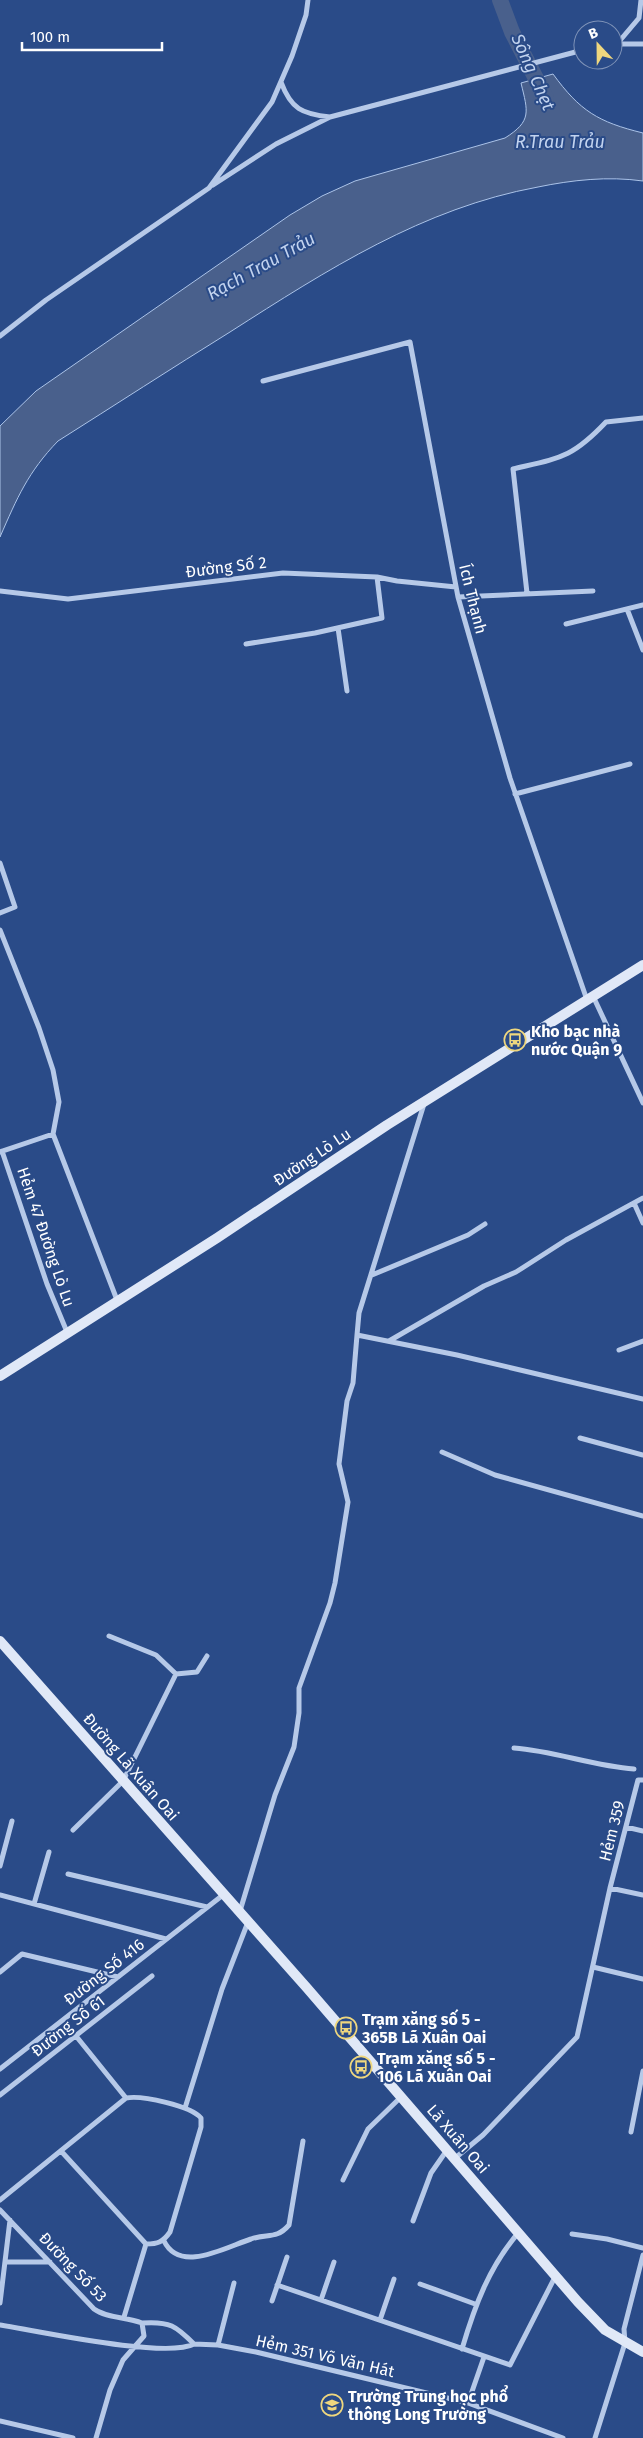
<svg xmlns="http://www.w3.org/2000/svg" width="643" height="2438" viewBox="0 0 643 2438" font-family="'Fira Sans',sans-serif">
<rect width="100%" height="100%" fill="#2a4b88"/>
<path fill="#49608c" stroke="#abc3e8" d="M 553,74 C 580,111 598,122 643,133 L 643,181 C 608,176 572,180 538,187 C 423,208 327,270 230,332 C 172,368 115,405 58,441 C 28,472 17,498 0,537 L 0,426 L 36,391 L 290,215 L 322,196 L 355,181 L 505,138 C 532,121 528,112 521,83 Z"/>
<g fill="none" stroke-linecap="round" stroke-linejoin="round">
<path stroke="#49608c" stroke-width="16" d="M 500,0 L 512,32 L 546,98"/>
<path stroke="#b6c9e8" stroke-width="5" d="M 613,44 L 643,44
M 617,44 L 639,18 L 641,0
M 281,82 C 291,109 302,114 330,117
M 213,185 L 276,144 L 330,117 L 583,50
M 0,336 L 46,300 L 209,188 L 272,102 L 292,56 L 306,15 L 308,0
M 263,381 L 410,342 L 458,597 L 510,778 L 587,1000
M 0,591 L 68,599 L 283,573 L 377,577 L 397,581 L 456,587
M 527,593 L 513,469 C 560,458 572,458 606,422 L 643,418
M 458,597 L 593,591
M 627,609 L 643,650
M 566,624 L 643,605
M 338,628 L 347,691
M 246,644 L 315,633 L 382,618 L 377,577
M 515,794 L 630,764
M 0,863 L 15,907 L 0,913
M 0,930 L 39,1028 L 53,1070 L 59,1102 L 53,1134 L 117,1300
M 593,996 L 643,1103
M 424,1104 L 359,1313 L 357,1335 L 457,1355 L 643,1399
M 2,1151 L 47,1284 L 67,1332
M 0,1152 L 53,1134
M 634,1203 L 643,1223
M 372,1275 L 468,1235 L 485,1224
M 389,1341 L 484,1286 L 516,1272 L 566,1240 L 643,1198
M 619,1350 L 643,1341
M 580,1438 L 643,1455
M 442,1452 L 495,1475 L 643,1516
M 176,1674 L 197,1672 L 207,1656
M 514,1748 C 555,1751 593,1766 634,1769
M 626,1827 L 643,1831
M 73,1830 L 123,1781 L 176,1674 L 156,1655 L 109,1636
M 0,1866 L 12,1821
M 68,1874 L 207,1907
M 610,1888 L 643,1895
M 0,1895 L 166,1939
M 34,1904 L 49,1852
M 240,1911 L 275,1795 L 294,1747 L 299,1713 L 299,1688 L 330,1603 L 335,1583 L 348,1502 L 339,1464 L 347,1401 L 353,1383 L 357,1335
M 593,1967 L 643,1979
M 0,1972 L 22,1954 L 118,1977
M 76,2036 L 126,2098
M 0,2069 L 223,1895
M 0,2095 L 152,1976
M 185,2108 L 222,1989 L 248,1922
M 631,2132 L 643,2071
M 454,2159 L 483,2135 L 577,2037 L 610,1888 L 638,1780 L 643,1780
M 343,2180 L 368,2129 L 401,2097
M 0,2200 L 126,2098 C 142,2095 191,2106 201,2118 L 201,2127 L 170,2232 C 163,2242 158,2244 146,2244 L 61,2151
M 0,2210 L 94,2309 C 106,2318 126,2317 142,2323 L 144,2336 L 123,2360 L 110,2390 L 96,2438
M 413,2221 L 431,2173 L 447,2150
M 572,2234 L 607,2239 L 643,2248
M 164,2241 C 180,2274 226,2247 251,2239 C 267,2233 276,2240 289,2225 L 303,2141
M 6,2262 L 50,2262
M 420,2284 L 475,2304
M 277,2285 L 510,2365 L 555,2277
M 321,2300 L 334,2262
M 272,2301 L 287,2257
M 0,2303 L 10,2220
M 124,2317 L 146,2244
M 380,2320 L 394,2279
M 142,2323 C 170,2321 176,2326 194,2344 L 218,2345 L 256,2352 L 468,2403 L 563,2438
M 0,2325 C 38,2331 166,2359 194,2344
M 218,2345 L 234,2283
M 462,2349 C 475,2305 489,2267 519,2232
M 468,2403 L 484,2357
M 0,2421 L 73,2438
M 595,2438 L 625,2343 L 624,2329 L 643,2255"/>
<path stroke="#e0e8f7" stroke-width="10" d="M 0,1376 L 217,1238 L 387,1125 L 643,965
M 0,1641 L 307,1988 L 578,2302 L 605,2330 L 643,2352"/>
</g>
<defs>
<g id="bus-ring" transform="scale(1.125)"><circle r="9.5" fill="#2a4b88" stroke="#efd77e" stroke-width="1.5"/><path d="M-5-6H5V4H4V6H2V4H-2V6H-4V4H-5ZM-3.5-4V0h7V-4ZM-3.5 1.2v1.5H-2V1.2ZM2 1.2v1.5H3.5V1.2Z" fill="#efd77e"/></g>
<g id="school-ring" transform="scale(1.125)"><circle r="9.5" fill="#2a4b88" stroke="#efd77e" stroke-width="1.5"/><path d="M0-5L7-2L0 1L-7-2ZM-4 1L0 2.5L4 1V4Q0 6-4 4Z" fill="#efd77e"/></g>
</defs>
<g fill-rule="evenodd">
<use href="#bus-ring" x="515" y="1040"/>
<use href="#bus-ring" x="346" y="2028"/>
<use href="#bus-ring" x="361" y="2067"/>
<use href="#school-ring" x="332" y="2405"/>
</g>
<g text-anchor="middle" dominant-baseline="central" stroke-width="4" stroke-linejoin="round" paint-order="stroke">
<g font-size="16" fill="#fff" stroke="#2a4b88">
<text transform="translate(226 567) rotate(-7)">Đường Số 2</text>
<text transform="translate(473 599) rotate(76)">Ích Thạnh</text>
<text transform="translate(312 1157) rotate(-34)">Đường Lò Lu</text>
<text transform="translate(46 1237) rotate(71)">Hẻm 47 Đường Lò Lu</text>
<text transform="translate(131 1767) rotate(49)">Đường Lã Xuân Oai</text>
<text transform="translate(612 1831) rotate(-76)">Hẻm 359</text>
<text transform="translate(104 1972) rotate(-38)">Đường Số 416</text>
<text transform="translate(68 2026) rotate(-38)">Đường Số 61</text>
<text transform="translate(458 2139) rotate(49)">Lã Xuân Oai</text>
<text transform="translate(73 2267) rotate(46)">Đường Số 53</text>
<text transform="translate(325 2356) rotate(13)">Hẻm 351 Võ Văn Hát</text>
</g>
<g font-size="16" font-weight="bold" fill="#fff" stroke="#2a4b88" text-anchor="start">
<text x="531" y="1031">Kho bạc nhà<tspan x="531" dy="18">nước Quận 9</tspan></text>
<text x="362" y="2019">Trạm xăng số 5 -<tspan x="362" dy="18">365B Lã Xuân Oai</tspan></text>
<text x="377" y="2058">Trạm xăng số 5 -<tspan x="377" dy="18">106 Lã Xuân Oai</tspan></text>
<text x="348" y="2396">Trường Trung học phổ<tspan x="348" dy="18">thông Long Trường</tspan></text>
</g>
<g font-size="18" font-style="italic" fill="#c2d3ef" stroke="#2a4b88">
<text transform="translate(533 72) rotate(66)">Sông Chẹt</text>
<text x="560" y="142">R.Trau Trảu</text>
<text transform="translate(261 266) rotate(-29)">Rạch Trau Trảu</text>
</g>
</g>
<g transform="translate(598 45) rotate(338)"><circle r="24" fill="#2a4b88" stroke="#7f93b8"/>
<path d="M0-4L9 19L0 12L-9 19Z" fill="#efd77e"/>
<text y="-8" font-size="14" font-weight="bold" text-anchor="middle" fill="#ffffff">B</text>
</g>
<path d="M22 42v8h140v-8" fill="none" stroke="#ffffff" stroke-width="2.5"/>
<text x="30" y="42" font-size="15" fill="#ffffff" stroke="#2a4b88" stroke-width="4" paint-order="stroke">100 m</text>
</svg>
